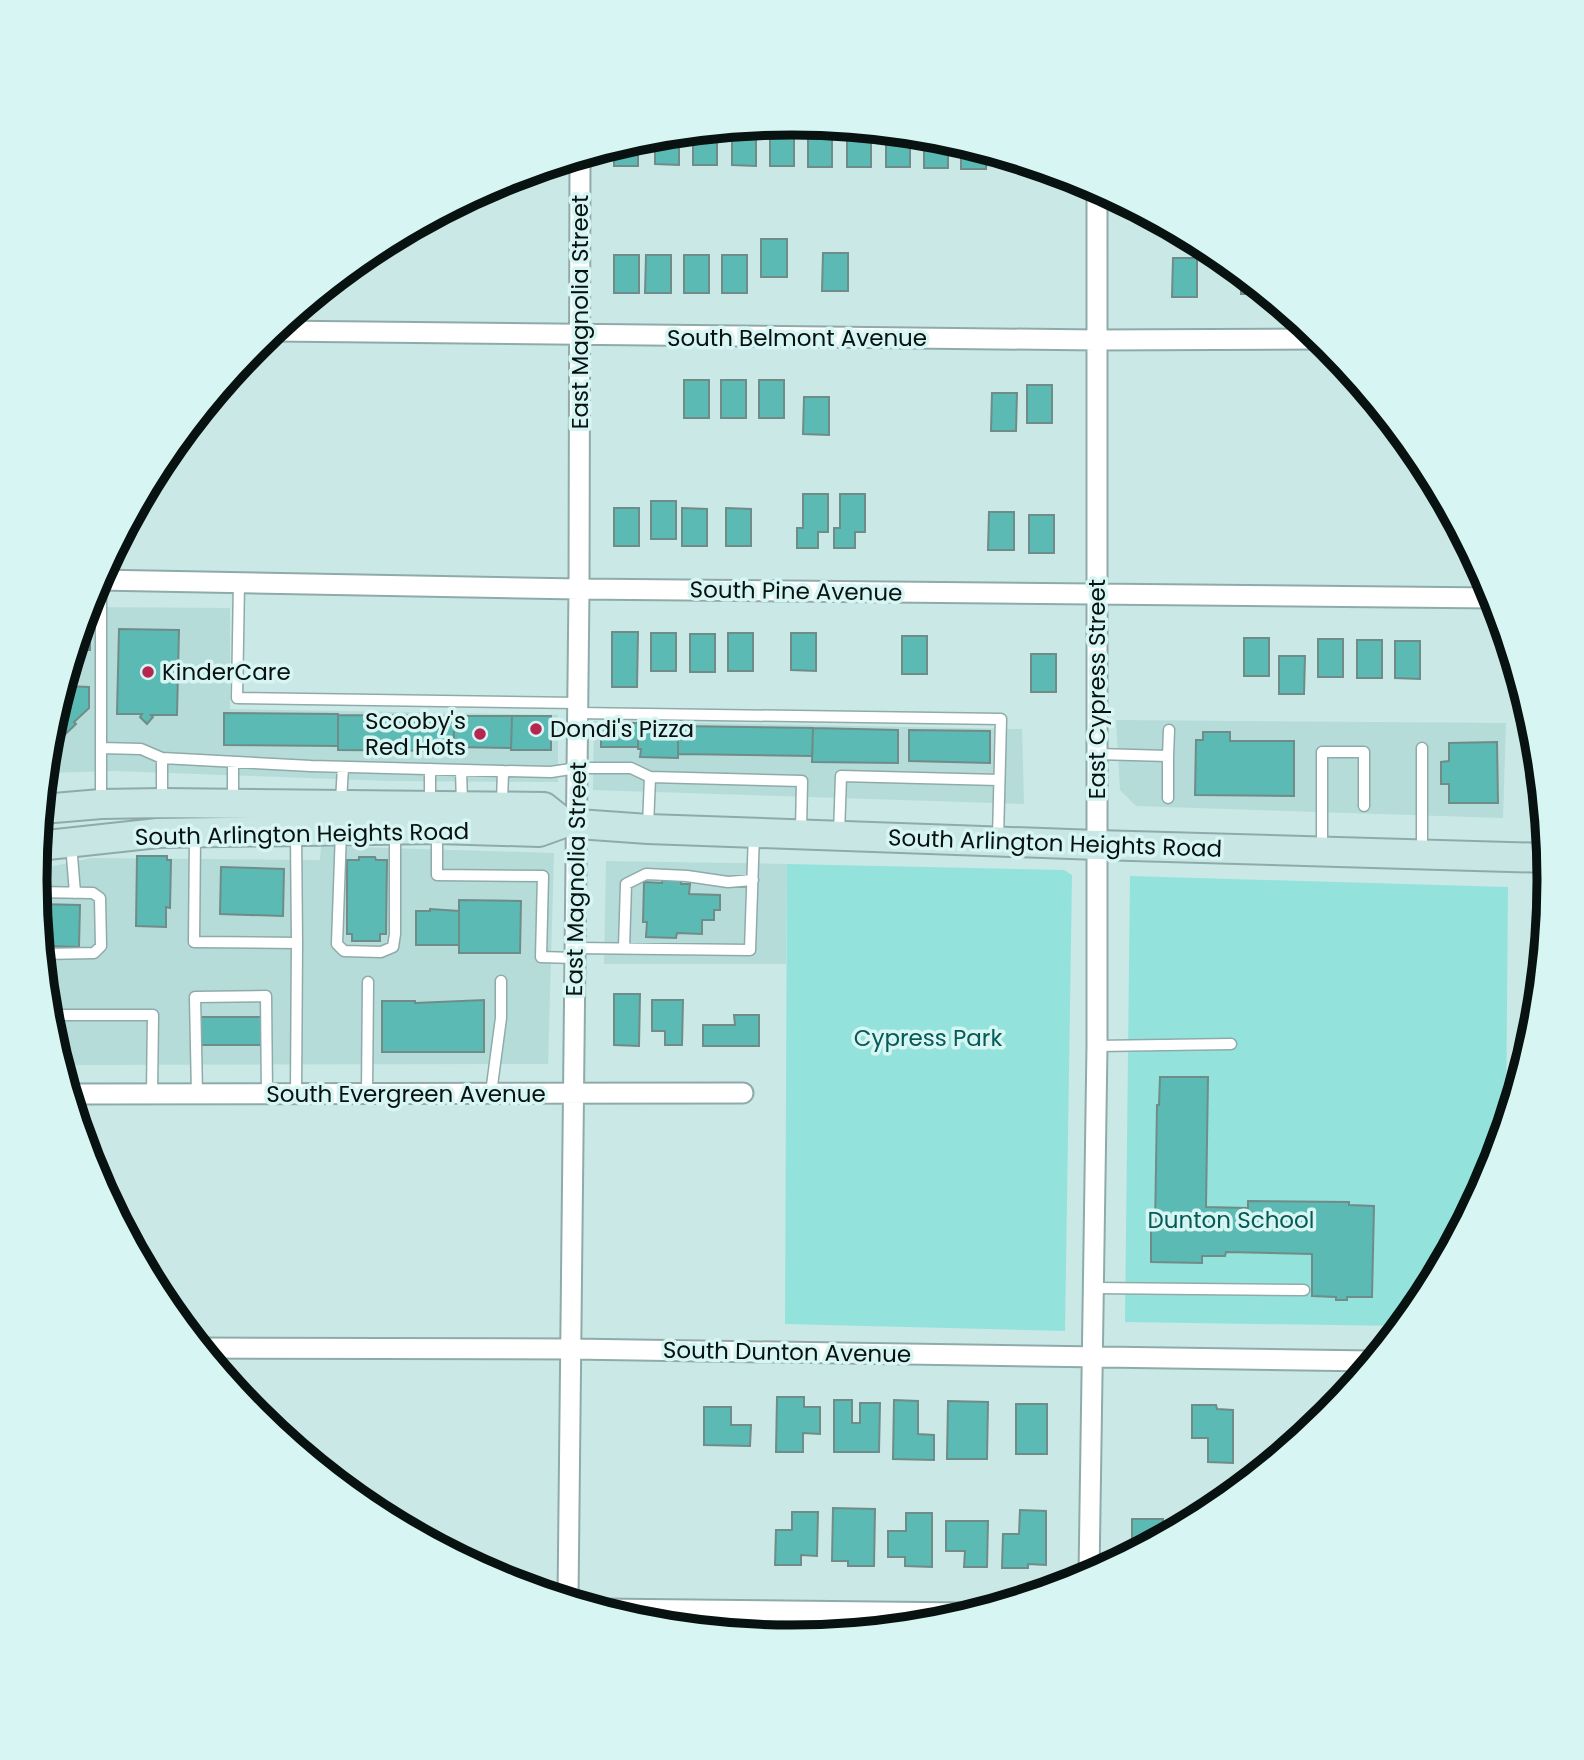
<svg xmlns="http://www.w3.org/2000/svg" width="1584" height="1760" viewBox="0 0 1584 1760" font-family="Poppins,sans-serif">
<rect width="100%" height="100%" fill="#cae8e5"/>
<path fill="#b5dcd9" d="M 88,607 L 230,608 L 230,709 L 558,715 L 558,782 L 388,781 L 116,771 L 46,773 L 50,732 Z
M 1116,720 L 1506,723 L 1503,818 L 1136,806 L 1120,790 Z
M 594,721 L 1022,729 L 1024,804 L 593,790 Z
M 321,846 L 554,853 L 548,1064 L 61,1065 L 49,1027 L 35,880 L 36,870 L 91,858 L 320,860 Z
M 606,861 L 787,864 L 786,964 L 604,964 Z"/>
<path fill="#93e3dc" d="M 787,864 L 1064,870 L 1072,875 L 1065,1331 L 785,1324 Z
M 1130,876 L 1508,887 L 1506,1123 L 1491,1170 L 1421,1301 L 1401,1326 L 1125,1322 Z"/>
<path fill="#5bbab3" stroke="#708c89" stroke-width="2" d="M 717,130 L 717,165 L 693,165 L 693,133 Z
M 732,130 L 756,130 L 756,166 L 732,165 Z
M 770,131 L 794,131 L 794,166 L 770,166 Z
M 808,131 L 832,131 L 832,167 L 808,167 Z
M 847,131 L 871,131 L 871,167 L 847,167 Z
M 886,132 L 910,135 L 910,167 L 886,167 Z
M 679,134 L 679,165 L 655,164 L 655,136 Z
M 924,136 L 948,140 L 948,168 L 924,168 Z
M 638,139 L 638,166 L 614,166 L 614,147 Z
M 961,144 L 987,152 L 986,169 L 961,169 Z
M 999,156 L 1024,163 L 1024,168 L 999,168 Z
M 761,239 L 787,239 L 787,277 L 761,277 Z
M 823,253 L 848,253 L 848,291 L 822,291 Z
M 614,255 L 639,255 L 639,293 L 614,293 Z
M 646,255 L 671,255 L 671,293 L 645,293 Z
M 684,255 L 709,255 L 709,293 L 684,293 Z
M 722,255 L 747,255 L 747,293 L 722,293 Z
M 1173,258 L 1197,258 L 1197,297 L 1172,297 Z
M 1241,274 L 1265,294 L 1241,294 Z
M 684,380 L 709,380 L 709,418 L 684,418 Z
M 721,380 L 746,380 L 746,418 L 721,418 Z
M 759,380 L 784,380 L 784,418 L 759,418 Z
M 1027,385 L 1052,385 L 1052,423 L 1027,423 Z
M 992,393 L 1017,393 L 1016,431 L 991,431 Z
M 804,397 L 829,397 L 829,435 L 803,434 Z
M 803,494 L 828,494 L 828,532 L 818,532 L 818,548 L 797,548 L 797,528 L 803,528 Z
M 840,494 L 865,494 L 865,532 L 855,532 L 855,548 L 834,548 L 834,528 L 840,528 Z
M 651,501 L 676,501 L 676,539 L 651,539 Z
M 614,508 L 639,508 L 639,546 L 614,546 Z
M 682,508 L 707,509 L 707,546 L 682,546 Z
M 726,508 L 751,509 L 751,546 L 726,546 Z
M 989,512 L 1014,512 L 1014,550 L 988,550 Z
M 1029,515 L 1054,515 L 1054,553 L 1029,553 Z
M 84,620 L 90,620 L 90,650 L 75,650 Z
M 119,629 L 179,630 L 177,715 L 151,715 L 153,717 L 147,724 L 140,717 L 142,714 L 117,714 Z
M 612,632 L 638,632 L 637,687 L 612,687 Z
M 651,633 L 676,633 L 676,671 L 651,671 Z
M 728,633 L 753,633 L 753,671 L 728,671 Z
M 791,633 L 816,633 L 816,671 L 791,670 Z
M 690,634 L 715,634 L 715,672 L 690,672 Z
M 902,636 L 927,636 L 927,674 L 902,674 Z
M 1244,638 L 1269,638 L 1269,676 L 1244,676 Z
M 1318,639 L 1343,639 L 1343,677 L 1318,677 Z
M 1357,640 L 1382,640 L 1382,678 L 1357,678 Z
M 1395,641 L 1420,641 L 1420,679 L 1395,678 Z
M 1031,654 L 1056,654 L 1056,692 L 1031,692 Z
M 1279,656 L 1305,656 L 1304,694 L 1279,694 Z
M 64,686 L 89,687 L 89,708 L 74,722 L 76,724 L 50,749 L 50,732 Z
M 224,713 L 338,714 L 338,746 L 224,745 Z
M 338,715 L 454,716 L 454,751 L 338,750 Z
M 454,716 L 512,716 L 511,748 L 454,747 Z
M 512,716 L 551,716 L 551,750 L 511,750 Z
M 601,722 L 638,723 L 638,747 L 601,747 Z
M 638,724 L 678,725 L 678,758 L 640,757 L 641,749 L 638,749 Z
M 678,726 L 813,728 L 812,756 L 678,754 Z
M 813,728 L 898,730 L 898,763 L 812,762 Z
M 909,730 L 990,731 L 990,763 L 909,761 Z
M 1203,732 L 1230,732 L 1230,741 L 1294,741 L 1294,796 L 1195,795 L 1196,740 L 1203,740 Z
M 1497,742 L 1498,803 L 1449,803 L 1449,784 L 1441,784 L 1441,762 L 1449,761 L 1449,743 Z
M 137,856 L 167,856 L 167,860 L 171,860 L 170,908 L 166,907 L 166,927 L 136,926 Z
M 359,857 L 375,857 L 376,860 L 387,860 L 386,934 L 380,934 L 380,941 L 352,941 L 352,934 L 347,934 L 347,860 L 359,860 Z
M 221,867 L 284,869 L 283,916 L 220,914 Z
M 662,879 L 681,879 L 681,884 L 690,884 L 689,894 L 720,895 L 720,910 L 714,910 L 714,920 L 702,920 L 702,934 L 677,933 L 676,938 L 646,937 L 647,922 L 643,922 L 644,882 L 662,883 Z
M 459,900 L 521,901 L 520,953 L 459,953 Z
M 38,904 L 80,905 L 79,947 L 41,946 Z
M 430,909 L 459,911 L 459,945 L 416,945 L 416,911 L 430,911 Z
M 614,994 L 640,994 L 639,1046 L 614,1045 Z
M 484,1000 L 484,1052 L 382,1052 L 382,1001 L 415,1001 L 415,1003 Z
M 652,1000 L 683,1000 L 682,1045 L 665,1045 L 665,1031 L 652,1031 Z
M 734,1015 L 759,1015 L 759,1046 L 703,1046 L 703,1025 L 735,1025 Z
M 198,1017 L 262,1017 L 262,1045 L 198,1045 Z
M 1160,1077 L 1208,1077 L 1206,1207 L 1248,1208 L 1248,1201 L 1349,1202 L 1349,1205 L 1374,1206 L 1372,1297 L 1347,1297 L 1347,1300 L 1336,1300 L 1336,1297 L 1312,1296 L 1312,1254 L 1226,1252 L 1225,1256 L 1202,1256 L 1202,1263 L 1151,1262 L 1151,1227 L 1155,1227 L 1157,1105 L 1159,1105 Z
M 777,1397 L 804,1397 L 804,1407 L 820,1407 L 820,1434 L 803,1433 L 803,1452 L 776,1452 Z
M 834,1400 L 852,1400 L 852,1423 L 860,1423 L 860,1403 L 880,1403 L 879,1452 L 834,1452 Z
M 894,1400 L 918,1401 L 918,1434 L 934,1435 L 934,1460 L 893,1459 Z
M 948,1401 L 988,1402 L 987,1459 L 947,1459 Z
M 1016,1404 L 1047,1404 L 1047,1454 L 1016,1454 Z
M 1192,1405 L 1216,1405 L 1217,1409 L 1233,1410 L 1233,1463 L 1208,1462 L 1208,1438 L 1192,1438 Z
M 704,1407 L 731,1407 L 731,1425 L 751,1425 L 750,1446 L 704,1445 Z
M 833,1508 L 875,1509 L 874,1566 L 848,1566 L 848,1561 L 832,1561 Z
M 1020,1510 L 1046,1511 L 1046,1565 L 1028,1564 L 1028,1568 L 1002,1568 L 1003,1534 L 1019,1534 Z
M 792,1512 L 818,1512 L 817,1556 L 801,1555 L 801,1565 L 775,1565 L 776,1530 L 792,1530 Z
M 906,1513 L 932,1513 L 932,1567 L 905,1566 L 905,1557 L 888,1557 L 888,1531 L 906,1531 Z
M 1132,1519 L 1163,1519 L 1162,1536 L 1132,1553 Z
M 946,1521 L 988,1521 L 987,1567 L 964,1567 L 965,1551 L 946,1551 Z"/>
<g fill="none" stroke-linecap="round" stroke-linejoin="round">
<g stroke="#8faba9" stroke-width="13">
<path id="service" d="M 239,583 L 237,698 L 577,703
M 578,713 L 1001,719 L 998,838
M 101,748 L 141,749 L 162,758
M 1422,748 L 1422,854
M 1097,754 L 1168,756 L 1168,798
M 1168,756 L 1169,730
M 233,762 L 233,803
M 461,770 L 462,803
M 101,800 L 101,580
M 341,801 L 343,767
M 162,802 L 162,758 L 311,766 L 503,771 L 551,772 L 577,768 L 631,768 L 650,777
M 430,803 L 430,769
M 502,803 L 503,771
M 648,826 L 650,777 L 802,781 L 801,830
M 437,830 L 437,875 L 543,876 L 541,957 L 574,958
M 341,831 L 337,944 L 344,951 L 381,952 L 393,947 L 395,934 L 395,833
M 839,834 L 841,776 L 999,780
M 195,836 L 194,942 L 297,943 L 296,834
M 71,844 L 75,893
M 1322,851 L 1322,752 L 1364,752 L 1364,806
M 36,892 L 93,893 L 100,898 L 101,946 L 94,953 L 42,954
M 575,948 L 750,950 L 754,833
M 624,948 L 626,884 L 646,874 L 687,876 L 728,882 L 753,880
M 48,1015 L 153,1015 L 152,1094
M 1097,1046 L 1231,1044
M 296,1093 L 297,943
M 367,1093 L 368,982
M 491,1093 L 501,1018 L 501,981
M 197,1094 L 195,997 L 266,996 L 267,1094
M 1094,1288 L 1304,1290"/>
</g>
<g stroke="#8faba9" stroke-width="23">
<path id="minor" d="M 273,331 L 1097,340 L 1320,339
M 98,580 L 579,589 L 1494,598
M 70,1094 L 743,1093
M 202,1348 L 572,1349 L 1372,1361
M 1089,1575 L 1097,1046 L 1097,189
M 568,1599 L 579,589 L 580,157
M 601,1609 L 969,1613"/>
</g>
<g stroke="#8faba9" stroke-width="32">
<path id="secondary" d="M 42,809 L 101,804 L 162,803 L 544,807 L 564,823
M 38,846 L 158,833 L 437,829 L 539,832 L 564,823 L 648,829 L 1097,845 L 1547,858"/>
</g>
<use href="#service" stroke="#fff" stroke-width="10"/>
<use href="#minor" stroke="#fff" stroke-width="19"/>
<use href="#secondary" stroke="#c8e6e4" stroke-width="28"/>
</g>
<g fill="#b62651" stroke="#d7f5f2" stroke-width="2.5">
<circle cx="148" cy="672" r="7"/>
<circle cx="536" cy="729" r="7"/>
<circle cx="480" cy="734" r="7"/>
</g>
<g text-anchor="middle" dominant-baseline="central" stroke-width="7" stroke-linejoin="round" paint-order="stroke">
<g font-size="23" fill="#071211" stroke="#d7f5f2">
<text transform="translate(580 312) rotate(-90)">East Magnolia Street</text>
<text x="797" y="338">South Belmont Avenue</text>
<text transform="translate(796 591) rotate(1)">South Pine Avenue</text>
<text transform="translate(1097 689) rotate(-90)">East Cypress Street</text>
<text transform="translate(302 834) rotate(-1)">South Arlington Heights Road</text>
<text transform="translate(1055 843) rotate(2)">South Arlington Heights Road</text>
<text transform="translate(576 879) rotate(-89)">East Magnolia Street</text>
<text x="406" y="1094">South Evergreen Avenue</text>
<text transform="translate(787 1352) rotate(1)">South Dunton Avenue</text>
</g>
<g font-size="23" fill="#071211" stroke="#d7f5f2" text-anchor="start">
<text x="162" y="672">KinderCare</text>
<text x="466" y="721" text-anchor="end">Scooby's<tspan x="466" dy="26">Red Hots</tspan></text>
<text x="550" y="729">Dondi's Pizza</text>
</g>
<g font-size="23" fill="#045b57" stroke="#d7f5f2">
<text x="928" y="1038">Cypress Park</text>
<text x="1231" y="1220">Dunton School</text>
</g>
</g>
<path d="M0 0H1584V1760H0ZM47 880a745 745 0 1 1 1490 0a745 745 0 1 1-1490 0Z" fill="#d7f5f2" fill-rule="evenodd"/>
<path fill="none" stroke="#071211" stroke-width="9" d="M47 880a745 745 0 1 1 1490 0a745 745 0 1 1-1490 0Z"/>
</svg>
